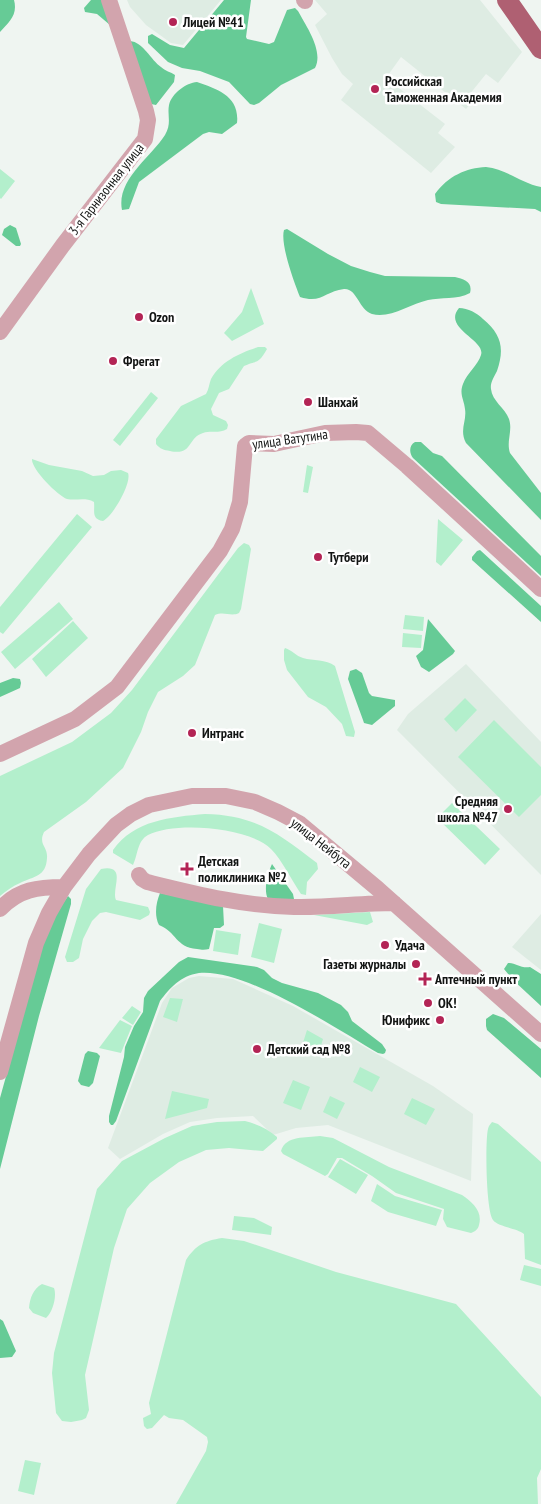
<svg xmlns="http://www.w3.org/2000/svg" width="541" height="1504" viewBox="0 0 541 1504" font-family="'PT Sans Narrow',sans-serif">
<rect width="100%" height="100%" fill="#eff5f1"/>
<path fill="#deece3" d="M 127,0 L 221,0 L 183,45 L 171,43 L 146,25 L 130,7 Z
M 315,0 L 480,0 L 522,52 L 498,83 L 486,74 L 469,95 L 474,99 L 466,109 L 401,57 L 386,78 L 445,124 L 438,133 L 455,147 L 431,173 L 341,100 L 353,84 L 342,74 L 332,58 L 315,25 L 327,14 Z
M 466,664 L 541,742 L 541,875 L 397,730 L 408,714 Z
M 541,914 L 541,970 L 512,947 Z
M 199,976 L 233,979 L 293,1006 L 433,1086 L 473,1114 L 471,1181 L 328,1125 L 296,1128 L 273,1135 L 253,1116 L 217,1118 L 190,1122 L 163,1134 L 120,1159 L 108,1148 L 162,1003 L 172,988 L 189,978 Z"/>
<path fill="#b3efcc" d="M 0,169 L 15,181 L 1,199 L 0,198 Z
M 251,288 L 264,324 L 232,341 L 224,333 L 242,312 Z
M 258,347 L 265,347 L 267,349 C 258,365 257,360 244,366 L 229,389 L 219,393 L 211,409 L 213,415 L 226,421 L 228,425 L 227,429 C 219,434 211,430 203,433 C 187,438 193,456 170,451 C 164,450 160,449 156,444 L 156,439 L 181,406 L 206,394 C 209,389 209,384 211,379 C 221,361 240,353 258,347 Z
M 151,392 L 158,398 L 120,446 L 113,440 Z
M 32,459 L 49,465 L 82,471 L 93,476 L 104,475 L 111,471 L 121,470 L 128,473 C 132,483 113,516 103,521 C 91,519 95,511 94,502 C 85,497 76,501 67,499 C 58,496 31,469 32,459 Z
M 307,465 L 313,467 L 308,493 L 303,492 Z
M 77,514 L 92,527 L 3,634 L 0,632 L 0,607 Z
M 438,519 L 463,540 L 441,566 L 436,562 Z
M 244,543 L 249,545 L 251,549 L 241,609 L 239,613 C 231,617 224,611 215,615 L 195,665 L 183,676 L 158,692 L 148,712 L 141,732 L 123,768 L 86,802 L 44,832 C 38,845 48,846 47,858 C 46,877 34,876 20,883 C 13,886 6,891 0,896 L 0,776 L 72,742 L 111,713 L 132,690 L 238,548 Z
M 59,602 L 73,619 L 15,669 L 1,652 Z
M 405,615 L 424,617 L 423,631 L 403,629 Z
M 73,621 L 88,638 L 46,677 L 32,659 Z
M 403,633 L 422,635 L 421,648 L 402,647 Z
M 285,648 C 292,650 296,656 303,658 C 313,661 326,659 335,666 L 355,732 L 354,737 L 346,736 L 342,724 L 326,707 L 308,697 L 287,670 L 284,660 L 284,650 Z
M 465,698 L 477,710 L 456,732 L 444,719 Z
M 494,720 L 541,767 L 541,795 L 519,817 L 458,757 Z
M 452,803 L 500,849 L 485,865 L 437,818 Z
M 205,814 C 255,815 278,833 317,863 L 318,869 L 307,882 L 306,895 L 301,894 C 292,881 282,860 271,849 C 249,827 175,821 148,835 C 137,841 138,855 133,865 L 113,853 L 113,850 C 134,820 171,817 205,814 Z
M 101,869 C 128,864 111,889 116,900 L 148,907 L 150,912 L 149,915 L 140,920 L 106,912 L 100,913 L 92,921 L 83,939 L 79,958 L 73,962 L 67,962 L 65,957 L 86,889 Z
M 370,912 L 373,922 L 367,925 L 314,915 Z
M 259,923 L 282,929 L 274,963 L 251,957 Z
M 216,930 L 241,934 L 238,955 L 213,951 Z
M 170,998 L 183,999 L 177,1022 L 163,1017 Z
M 132,1006 L 141,1012 L 133,1025 L 122,1018 Z
M 120,1020 L 132,1026 L 121,1053 L 99,1048 Z
M 307,1030 L 323,1039 L 320,1049 L 311,1045 L 307,1053 L 301,1049 Z
M 360,1067 L 380,1077 L 372,1092 L 353,1082 Z
M 293,1080 L 310,1087 L 301,1110 L 283,1103 Z
M 172,1091 L 209,1099 L 207,1108 L 165,1119 Z
M 330,1096 L 345,1103 L 337,1119 L 323,1112 Z
M 412,1098 L 435,1109 L 426,1125 L 404,1114 Z
M 245,1121 C 257,1124 268,1129 277,1137 L 277,1139 L 263,1151 L 229,1148 L 206,1150 L 179,1162 L 150,1183 L 127,1209 L 114,1248 L 85,1375 L 89,1410 L 86,1418 L 82,1420 L 71,1422 L 62,1421 L 56,1413 L 52,1373 L 54,1353 L 97,1189 L 122,1161 L 165,1138 L 192,1126 L 217,1122 Z
M 492,1122 L 498,1124 L 541,1162 L 541,1265 L 525,1259 L 524,1234 C 517,1228 498,1227 493,1220 C 486,1211 485,1141 488,1129 C 489,1125 490,1125 492,1122 Z
M 320,1136 L 333,1138 L 389,1167 L 462,1195 C 472,1202 483,1211 479,1225 C 478,1229 476,1231 471,1233 L 447,1227 L 443,1219 L 444,1209 L 396,1193 L 372,1176 L 342,1158 L 337,1158 L 328,1174 L 325,1176 L 283,1154 L 281,1151 C 286,1135 306,1138 320,1136 Z
M 340,1159 L 368,1175 L 356,1194 L 328,1177 Z
M 377,1184 L 395,1196 L 442,1210 L 436,1226 L 388,1212 L 371,1201 Z
M 234,1216 L 254,1218 L 272,1227 L 271,1235 L 232,1230 Z
M 222,1238 L 244,1241 L 336,1272 L 456,1304 L 541,1397 L 541,1469 L 537,1478 L 538,1504 L 176,1504 L 206,1451 L 208,1442 L 207,1437 L 183,1420 L 169,1418 L 164,1415 L 152,1428 L 147,1429 L 144,1426 L 143,1418 L 151,1414 L 149,1403 L 186,1260 C 196,1245 204,1241 222,1238 Z
M 524,1265 L 541,1269 L 541,1286 L 520,1280 Z
M 42,1284 L 54,1288 C 57,1296 53,1312 46,1318 L 33,1313 L 29,1308 C 30,1298 33,1289 42,1284 Z
M 25,1460 L 41,1463 L 34,1495 L 18,1491 Z"/>
<path fill="#66cb96" d="M 0,0 L 14,0 C 18,15 9,22 0,32 Z
M 91,0 L 105,0 L 110,25 L 97,14 L 85,12 L 84,8 Z
M 224,0 L 251,0 L 246,37 L 247,39 L 269,44 L 274,42 L 287,10 L 295,8 L 298,11 C 306,26 324,51 315,68 L 281,85 L 259,103 L 254,105 L 250,104 L 229,82 L 200,71 L 182,68 L 168,62 L 148,43 L 148,36 L 152,34 L 170,45 L 184,48 Z
M 130,41 C 143,42 151,60 161,67 C 165,71 171,72 175,75 L 174,82 L 156,105 L 151,104 Z
M 197,82 C 217,89 240,96 237,123 L 222,134 L 209,132 L 203,134 L 139,182 L 129,209 L 122,210 C 116,180 151,157 165,135 C 172,123 167,116 169,105 C 172,93 186,83 197,82 Z
M 486,167 C 506,169 521,183 541,187 L 541,212 L 535,209 L 441,204 L 436,202 L 435,194 C 448,176 466,168 486,167 Z
M 10,225 L 16,228 L 21,244 L 20,246 L 16,246 L 2,235 L 4,229 Z
M 287,229 L 328,254 L 351,266 L 370,272 L 385,276 L 455,277 C 464,279 473,282 470,293 C 457,300 441,297 428,300 C 410,304 390,319 372,314 C 359,310 357,288 344,289 C 325,291 322,304 300,297 C 294,282 280,244 284,230 Z
M 459,308 C 468,308 477,313 483,319 C 501,334 505,348 497,371 C 494,377 490,383 491,389 C 492,401 505,408 509,419 C 513,431 506,441 510,453 L 541,493 L 541,520 L 466,443 C 459,429 467,422 465,409 C 464,399 459,394 463,384 C 467,373 478,365 481,355 C 486,340 442,328 459,308 Z
M 415,442 L 421,442 L 433,453 L 442,456 L 541,556 L 541,576 L 413,458 C 409,453 409,445 415,442 Z
M 480,550 L 541,606 L 541,622 L 472,560 L 472,557 L 477,551 Z
M 428,619 L 455,651 L 453,654 L 429,672 L 421,667 L 416,656 L 423,650 Z
M 356,669 L 362,673 L 369,693 L 372,696 L 395,700 L 395,706 L 372,725 L 364,723 L 363,720 L 348,679 L 350,671 Z
M 13,678 L 20,679 L 21,683 L 20,688 L 0,697 L 0,683 Z
M 272,864 L 293,894 L 294,899 L 268,899 C 263,889 268,873 272,864 Z
M 160,893 L 223,906 L 224,925 L 220,928 L 214,928 L 209,949 C 205,950 202,950 197,949 C 175,947 177,932 159,925 C 154,915 156,903 160,893 Z
M 68,896 L 71,899 L 71,904 L 39,1016 L 0,1169 L 0,1098 L 42,947 L 55,915 Z
M 188,957 L 257,967 L 264,970 L 272,978 L 282,983 L 318,993 L 341,1005 L 348,1012 L 352,1021 L 382,1044 L 386,1050 L 385,1053 L 383,1054 L 378,1053 C 337,1029 245,968 199,973 C 180,976 170,988 160,1001 L 116,1121 L 113,1125 L 111,1125 L 109,1122 L 109,1116 L 124,1057 L 125,1047 L 134,1026 L 143,1012 L 144,998 L 148,991 L 179,962 Z
M 508,963 C 515,962 521,969 530,967 L 541,974 L 541,1006 L 513,980 L 504,969 Z
M 493,1014 L 504,1018 L 541,1049 L 541,1078 L 487,1030 L 486,1026 L 486,1019 Z
M 88,1051 L 97,1053 L 100,1056 L 93,1083 L 89,1087 L 81,1085 L 78,1081 L 85,1054 Z
M 0,1319 L 3,1321 L 16,1351 L 12,1357 L 0,1358 Z"/>
<g fill="none" stroke-linecap="round" stroke-linejoin="round">
<path stroke="#d2a4ad" stroke-width="16" d="M 304,0 L 305,1
M 0,332 L 63,245 L 145,139 L 148,120 L 146,111 L 109,0
M 0,754 L 75,719 L 117,687 L 220,551 L 232,529 L 240,502 L 245,446 L 249,443 L 274,444 L 325,433 L 356,432 L 368,433 L 407,466 L 541,589
M 139,875 L 142,879 L 147,882 C 196,894 243,906 294,907 C 327,908 360,903 394,903
M 0,909 C 19,889 38,887 64,887
M 0,1072 L 36,943 L 49,913 L 64,887 L 89,854 L 116,825 L 131,814 L 149,805 L 192,796 L 226,796 L 255,802 L 278,812 L 299,823 L 378,889 L 541,1034"/>
<path stroke="#af6072" stroke-width="20" d="M 507,0 L 541,49"/>
</g>
<g fill="#b32455" stroke="#fff" stroke-width="2">
<circle cx="173" cy="22" r="5"/>
<circle cx="375" cy="89" r="5"/>
<circle cx="139" cy="317" r="5"/>
<circle cx="113" cy="361" r="5"/>
<circle cx="308" cy="402" r="5"/>
<circle cx="318" cy="557" r="5"/>
<circle cx="192" cy="733" r="5"/>
<circle cx="508" cy="809" r="5"/>
<path d="M184.5 861.5h5v5h5v5h-5v5h-5v-5h-5v-5h5z"/>
<circle cx="385" cy="945" r="5"/>
<circle cx="416" cy="964" r="5"/>
<path d="M422.5 971.5h5v5h5v5h-5v5h-5v-5h-5v-5h5z"/>
<circle cx="428" cy="1003" r="5"/>
<circle cx="440" cy="1020" r="5"/>
<circle cx="257" cy="1049" r="5"/>
</g>
<g text-anchor="middle" dominant-baseline="central" stroke-width="5" stroke-linejoin="round" paint-order="stroke">
<g font-size="14" font-weight="bold" fill="#131514" stroke="#fff" text-anchor="start">
<text x="183" y="22">Лицей №41</text>
<text x="385" y="81">Российская<tspan x="385" dy="16">Таможенная Академия</tspan></text>
<text x="149" y="317">Ozon</text>
<text x="123" y="361">Фрегат</text>
<text x="318" y="402">Шанхай</text>
<text x="328" y="557">Тутбери</text>
<text x="202" y="733">Интранс</text>
<text x="498" y="801" text-anchor="end">Средняя<tspan x="498" dy="16">школа №47</tspan></text>
<text x="198" y="861">Детская<tspan x="198" dy="16">поликлиника №2</tspan></text>
<text x="395" y="945">Удача</text>
<text x="406" y="964" text-anchor="end">Газеты журналы</text>
<text x="435" y="979">Аптечный пункт</text>
<text x="438" y="1003">ОК!</text>
<text x="430" y="1020" text-anchor="end">Юнификс</text>
<text x="267" y="1049">Детский сад №8</text>
</g>
<g font-size="14" fill="#131514" stroke="#fff">
<text transform="translate(106 189) rotate(-52)">3-я Гарнизонная улица</text>
<text transform="translate(290 439) rotate(-8)">улица Ватутина</text>
<text transform="translate(321 843) rotate(38)">улица Нейбута</text>
</g>
</g>
</svg>
